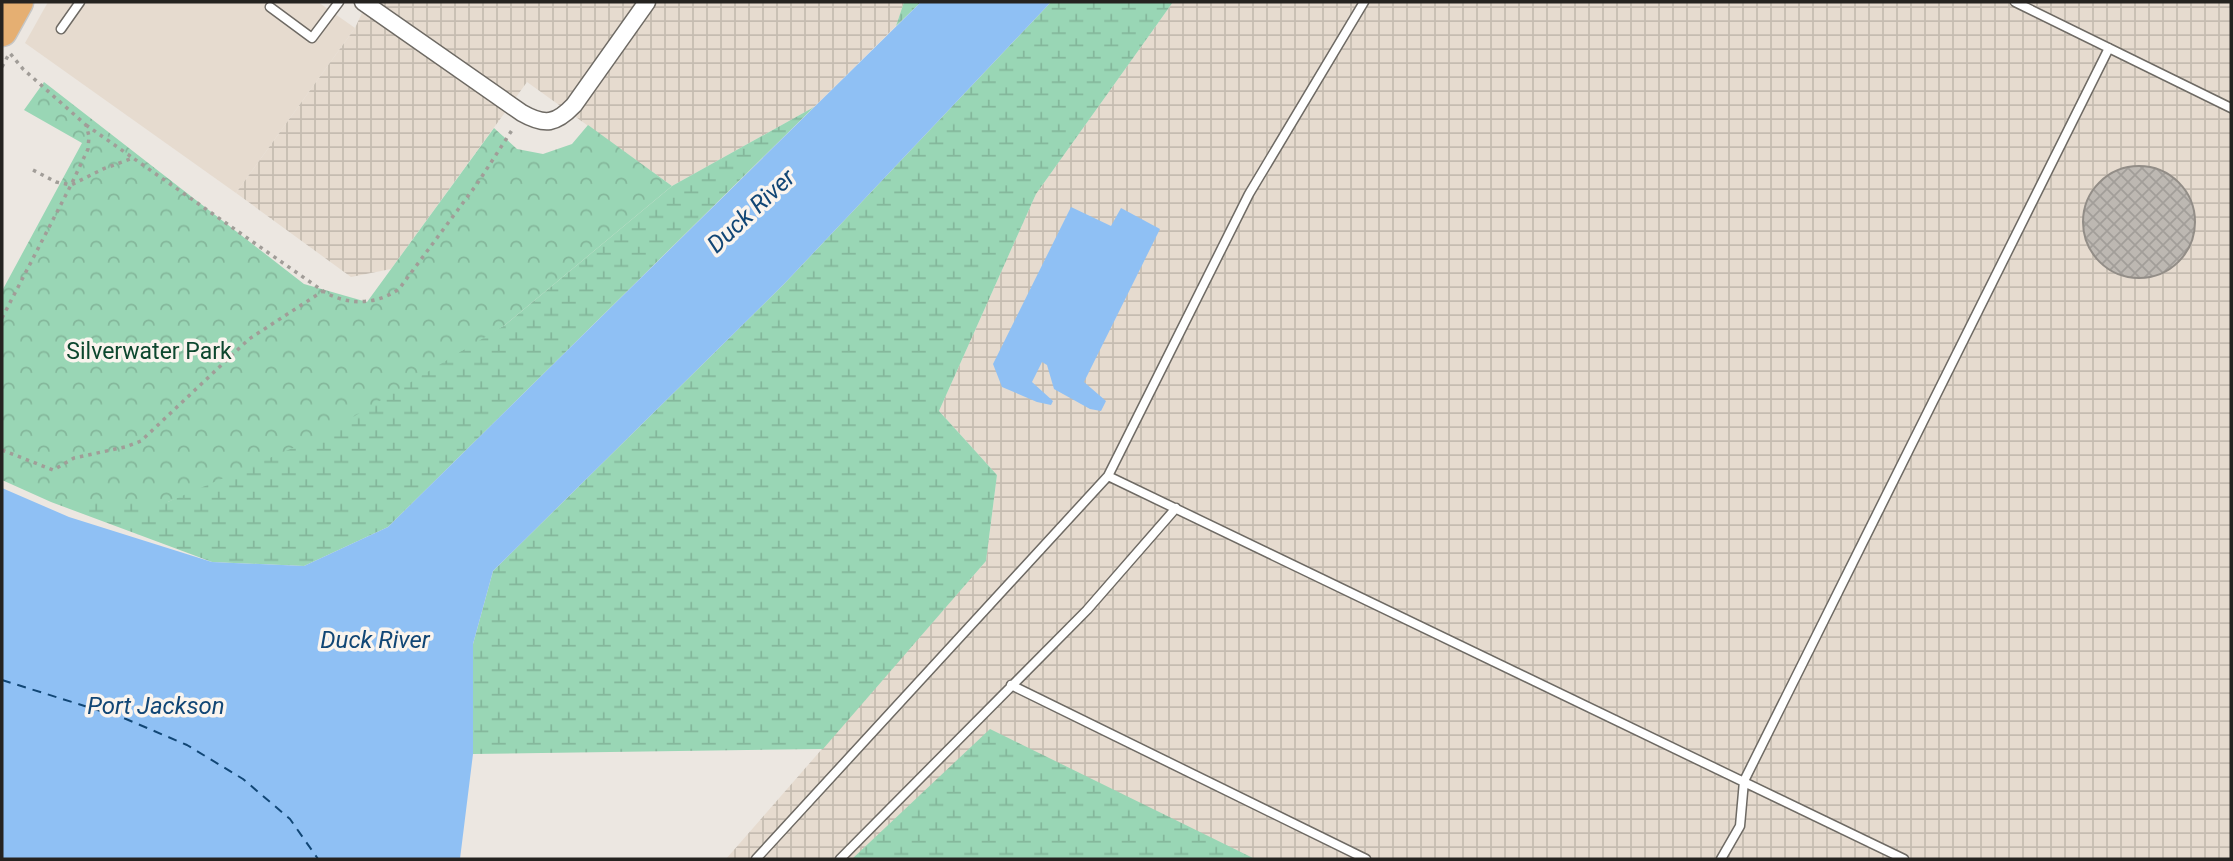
<svg xmlns="http://www.w3.org/2000/svg" width="2233" height="861" viewBox="0 0 2233 861" font-family="Roboto,sans-serif">
<defs>
<pattern id="industrial-grid" width="8" height="8" patternUnits="userSpaceOnUse" patternTransform="scale(1.75)"><rect width="8" height="8" fill="#e6dbcf"/><path d="M0 4h8M4 0v8" fill="none" stroke="#c5bcb1"/></pattern>
<pattern id="wetland-marsh" width="20" height="14" patternUnits="userSpaceOnUse" patternTransform="scale(1.75)"><rect width="20" height="14" fill="#99d6b5"/><path d="M1 5h8M5 5V1M11 12h8M15 12V8" fill="none" stroke="#84b79b"/></pattern>
<pattern id="park-crowns" width="20" height="18" patternUnits="userSpaceOnUse" patternTransform="scale(1.75)"><rect width="20" height="18" fill="#99d6b5"/><path d="M2 6a3 3 0 1 1 6 0M12 15a3 3 0 1 1 6 0" fill="none" stroke="#84b79b"/></pattern>
<pattern id="building-cross-hatch" width="8" height="8" patternUnits="userSpaceOnUse" patternTransform="scale(1.75)"><rect width="8" height="8" fill="#bdb8b2"/><path d="M0 0l8 8M0 8l8-8" fill="none" stroke="#a29e99"/></pattern>
</defs>
<rect width="100%" height="100%" fill="#ece7e1"/>
<path fill="#e6dbcf" d="M 48,2 L 318,2 L 355,28 L 236,193 L 25,43 Z"/>
<path fill="url(#industrial-grid)" d="M 367,2 L 904,2 L 896,26 L 814,107 L 672,186 L 527,82 L 391,269 L 351,277 L 236,193 L 355,28 Z
M 1173,2 L 2231,2 L 2231,859 L 726,859 L 986,561 L 997,475 L 939,411 L 1036,194 Z"/>
<path fill="url(#wetland-marsh)" d="M 904,2 L 921,2 L 896,26 Z
M 1051,2 L 1173,2 L 1036,194 L 939,411 L 997,475 L 986,561 L 823,749 L 473,754 L 473,644 L 493,571 L 784,284 Z
M 814,107 L 388,527 L 304,566 L 212,562 L 51,502 L 168,502 L 505,325 L 672,186 Z
M 990,729 L 1255,859 L 852,859 Z"/>
<path fill="url(#park-crowns)" d="M 44,82 L 304,284 L 367,302 L 494,128 L 517,149 L 543,154 L 572,144 L 588,125 L 672,186 L 505,325 L 325,434 L 168,502 L 51,502 L 2,480 L 2,291 L 82,143 L 24,110 Z"/>
<path fill="#8fc0f4" d="M 921,2 L 1051,2 L 784,284 L 493,571 L 473,644 L 473,754 L 460,859 L 2,859 L 2,488 L 69,517 L 212,562 L 304,566 L 388,527 Z
M 1071,207 L 1111,226 L 1121,208 L 1160,229 L 1084,382 L 1106,401 L 1101,411 L 1090,409 L 1054,389 L 1047,365 L 1042,362 L 1032,382 L 1053,401 L 1051,405 L 1037,402 L 1002,387 L 993,364 Z"/>
<g fill="none" stroke-linecap="round" stroke-linejoin="round">
<path stroke="#114675" stroke-width="2" stroke-dasharray="9 7" stroke-linecap="butt" d="M 2,680 L 126,719 L 187,745 L 243,779 L 290,819 L 318,859"/>
</g>
<path fill="url(#building-cross-hatch)" stroke="#928d87" stroke-width="2" d="M2083 222a56 56 0 1 1 112 0a56 56 0 1 1-112 0Z"/>
<g fill="none" stroke-linecap="round" stroke-linejoin="round">
<g stroke="#6e6a64" stroke-width="11">
<path id="lane" d="M 2015,2 L 2231,108
M 270,7 L 312,38 L 339,2
M 61,29 L 80,2
M 1108,476 L 1904,859
M 1011,685 L 1366,859
M 756,859 L 1108,476 L 1249,194 L 1364,2
M 840,859 L 1087,610 L 1176,508
M 1721,859 L 1740,826 L 1744,781 L 2109,48"/>
</g>
<g stroke="#6e6a64" stroke-width="19">
<path id="street" d="M 363,2 L 522,113 C 545,126 556,124 574,105 L 647,2"/>
</g>
<g stroke="#c6c6c5" stroke-width="33">
<path id="highway" d="M 2,31 L 18,2"/>
</g>
<path stroke="#a19d98" stroke-width="3.5" stroke-dasharray="3.5 5" stroke-linecap="butt" d="M 2,67 L 9,54
M 86,125 L 133,158
M 33,170 L 56,182 L 71,185 L 103,169 L 133,158 L 323,291 C 347,306 376,305 399,289 L 477,184 L 514,127
M 2,318 L 71,185 L 88,149 L 89,136 L 86,125 L 23,69 L 9,52
M 2,450 L 53,470 L 74,458 L 125,447 L 141,441 L 249,339 L 323,291"/>
<use href="#lane" stroke="#fff" stroke-width="8"/>
<use href="#street" stroke="#fff" stroke-width="16"/>
<use href="#highway" stroke="#e5af72" stroke-width="30"/>
</g>
<g text-anchor="middle" dominant-baseline="central" stroke-width="7" stroke-linejoin="round" paint-order="stroke">
<g font-size="23" fill="#0d472e" stroke="#faf4ee">
<text x="149" y="351">Silverwater Park</text>
</g>
<g font-size="24" font-style="italic" fill="#114675" stroke="#faf4ee">
<text transform="translate(751 211) rotate(-43)">Duck River</text>
<text x="375" y="640">Duck River</text>
<text x="156" y="706">Port Jackson</text>
</g>
</g>
<rect width="2233" height="861" fill="none" stroke="#252320" stroke-width="7"/>
</svg>
